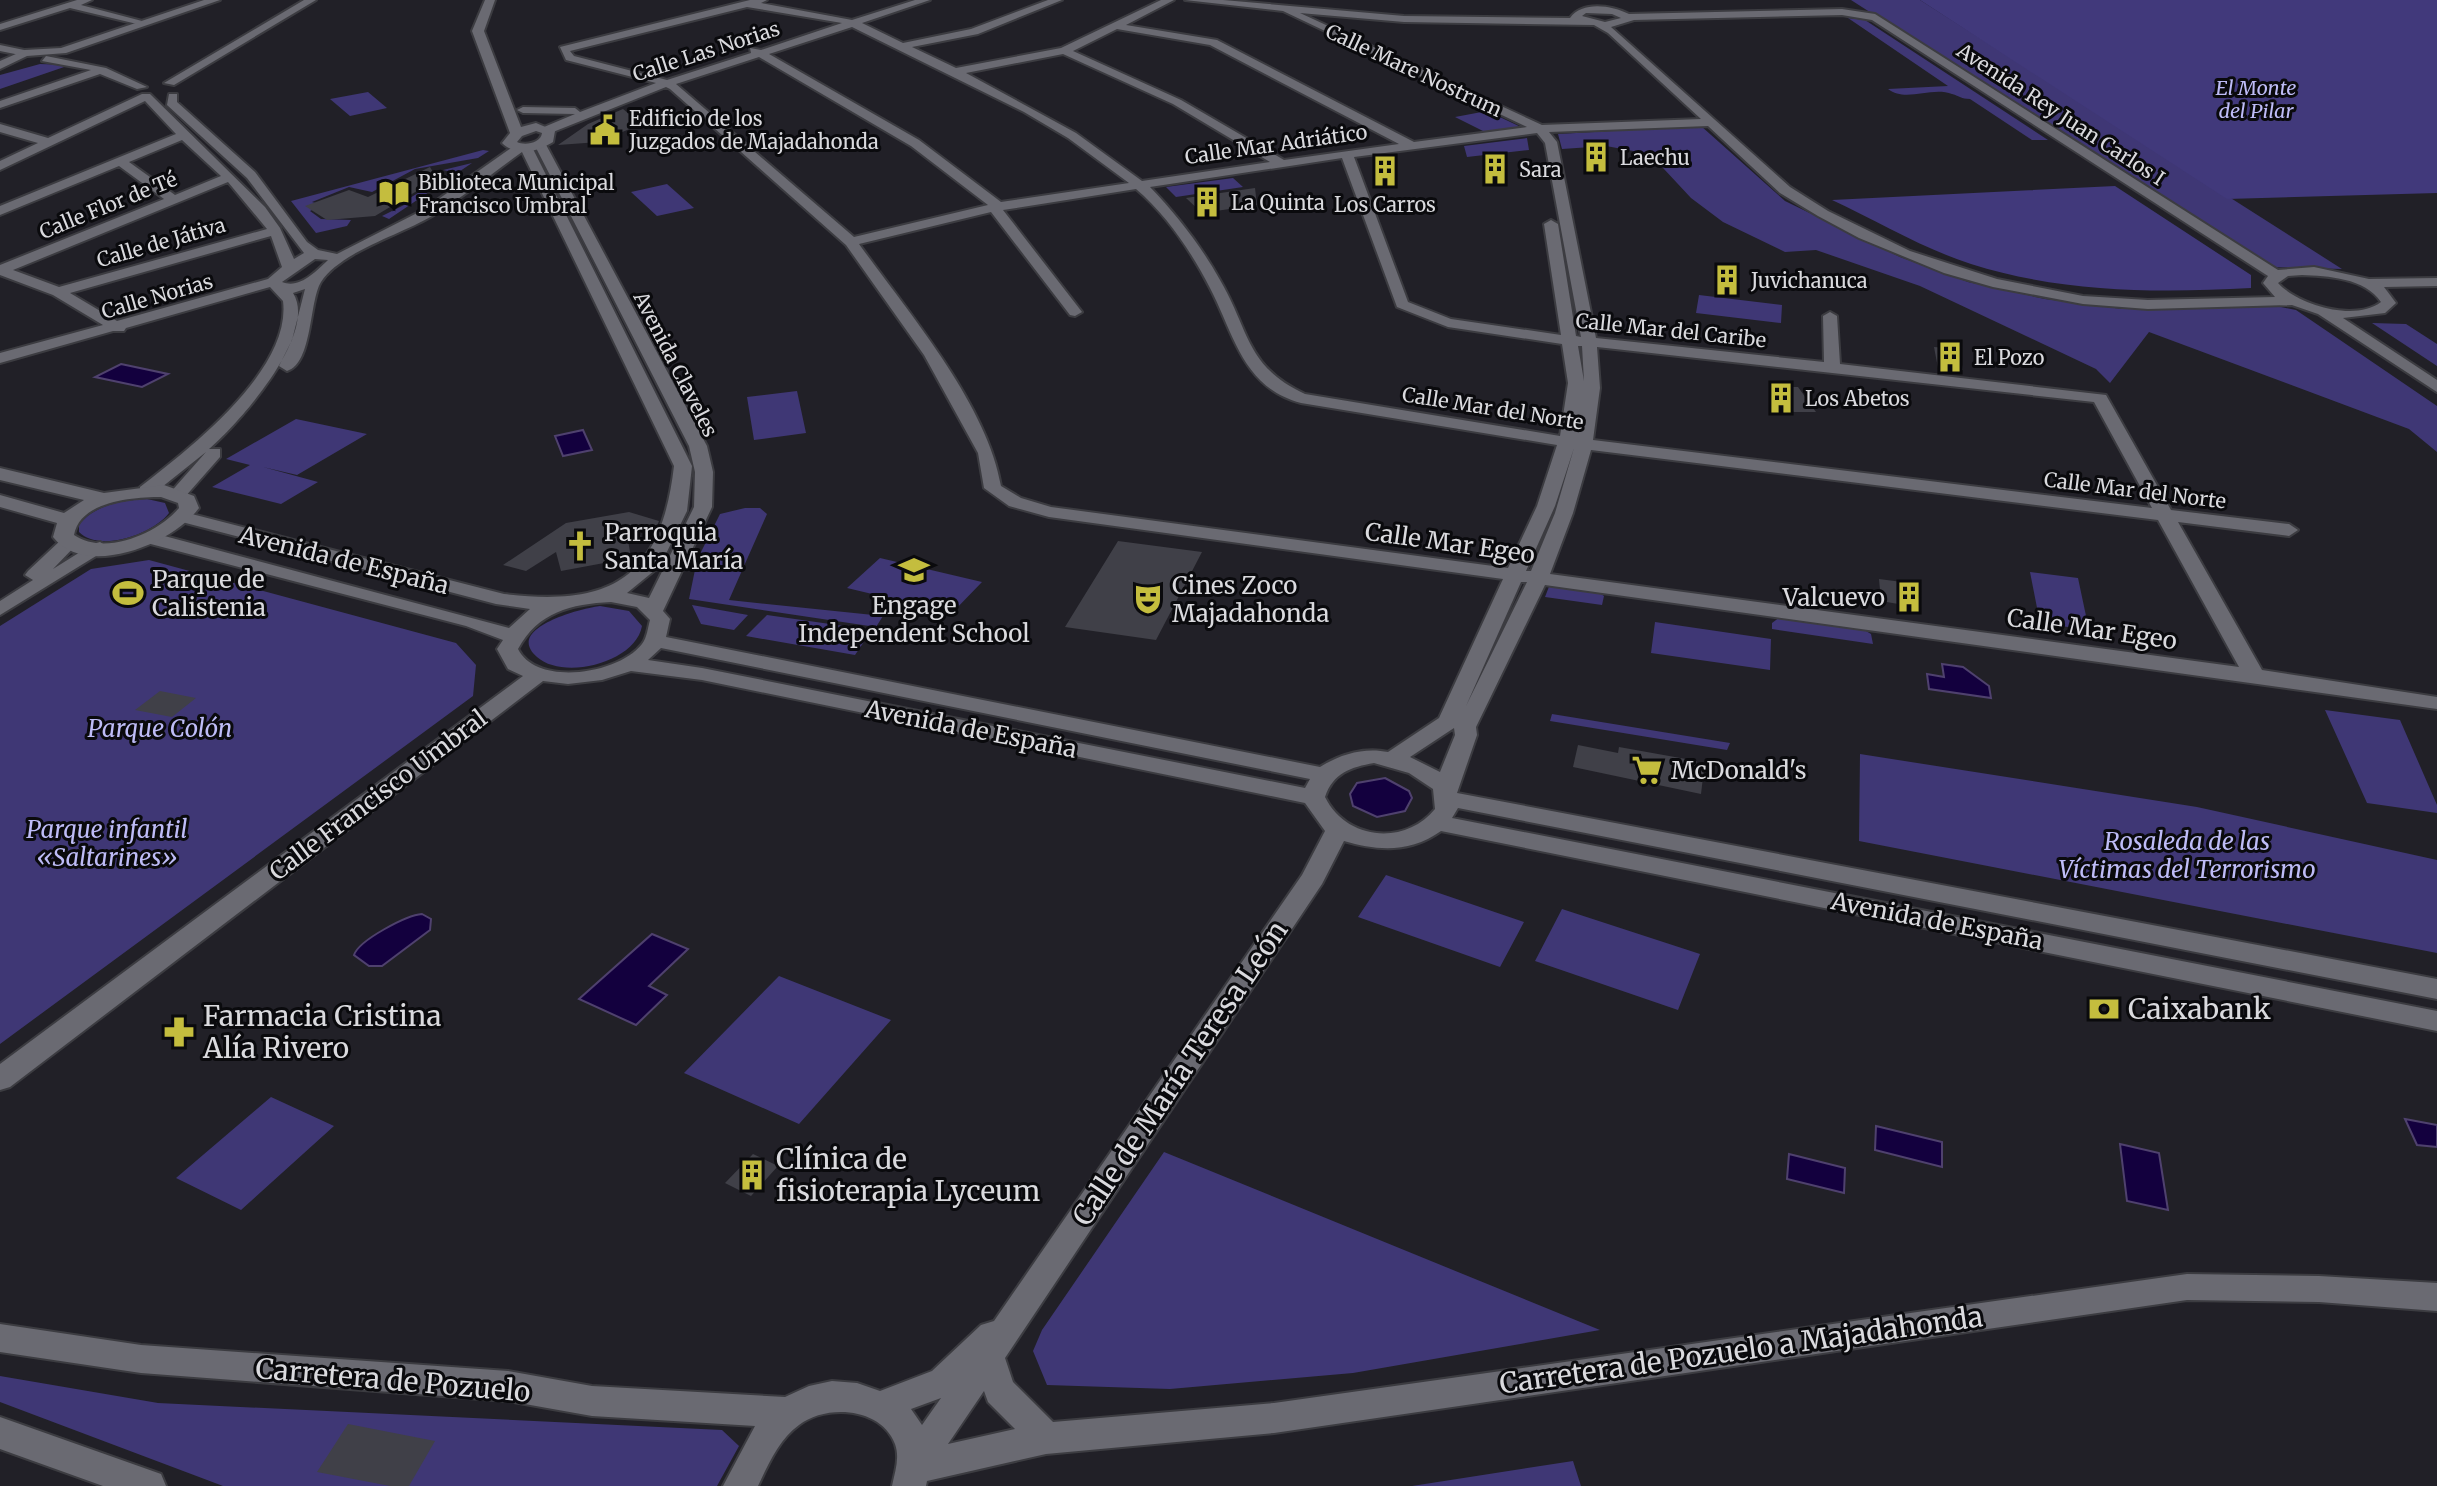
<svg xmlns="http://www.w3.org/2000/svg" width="2437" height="1486" viewBox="0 0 2437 1486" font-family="Merriweather,serif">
<rect width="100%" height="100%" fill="#212027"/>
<path fill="#3f3775" d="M 1851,0 L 1920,0 L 2342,269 L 2268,267 Z
M 1848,18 L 1865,20 L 2048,140 L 2032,140 L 1970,99 C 1961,99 1960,96 1952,94 C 1931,86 1906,103 1888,89 L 1948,86 Z
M 40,64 L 70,65 L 0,89 L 0,75 Z
M 368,92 L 387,108 L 350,116 L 330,99 Z
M 1487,111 L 1523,128 L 1487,133 L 1455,117 Z
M 1701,126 L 1785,201 L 1900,257 L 1968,282 L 2045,299 L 2122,309 L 2276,306 L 2296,310 L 2437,406 L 2437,452 L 2409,429 L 2149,332 L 2110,383 L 2096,369 L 1920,286 L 1816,250 L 1785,252 L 1723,222 L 1691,198 L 1650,154 L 1606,146 L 1562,149 L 1558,134 Z
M 1527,138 L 1529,150 L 1467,157 L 1464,146 Z
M 483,150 L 489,151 L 478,158 L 415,169 L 372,192 L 349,187 L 312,202 L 322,205 L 310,211 L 321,219 L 351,220 L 347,226 L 316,233 L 291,201 Z
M 472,163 L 389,219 L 382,216 L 410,202 L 405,201 L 452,172 L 443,170 Z
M 1233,178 L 1243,187 L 1176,197 L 1166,187 Z
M 667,184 L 694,208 L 657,216 L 631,192 Z
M 1699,295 L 1782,305 L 1781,323 L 1696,313 Z
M 2372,323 L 2406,324 L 2437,344 L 2437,366 Z
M 797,391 L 806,433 L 754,440 L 747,397 Z
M 296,419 L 367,434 L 297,475 L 263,467 L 318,482 L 281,504 L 212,487 L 250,465 L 226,459 Z
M 147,499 L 165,503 L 169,513 C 153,534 100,553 79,532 L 79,525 C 94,505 123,500 147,499 Z
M 745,508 L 760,508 L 767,514 L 729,600 L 883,616 L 876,627 L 689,599 L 697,560 L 720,514 Z
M 880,558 L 982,582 L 952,613 L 847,588 Z
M 149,560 L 456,643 L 476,665 L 473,696 L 0,1044 L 0,626 L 91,569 Z
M 2030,572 L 2078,578 L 2089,630 L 2040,623 Z
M 1550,584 L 1598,592 L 1604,596 L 1602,605 L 1545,597 Z
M 692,605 L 748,615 L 734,630 L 701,624 Z
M 600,606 L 629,611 L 642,626 C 636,662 564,681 537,657 C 503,628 583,608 600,606 Z
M 767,615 L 872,630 L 855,655 L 746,636 Z
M 1780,617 L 1861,628 L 1871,634 L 1873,644 L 1772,629 L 1772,623 Z
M 1655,622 L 1771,639 L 1770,670 L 1651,653 Z
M 2325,710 L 2400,720 L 2437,805 L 2437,813 L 2367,803 Z
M 1552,714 L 1730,743 L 1727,750 L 1550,721 Z
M 1860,754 L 2197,807 L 2437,860 L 2437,953 L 1859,841 Z
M 1386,875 L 1524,922 L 1500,967 L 1358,917 Z
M 1562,909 L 1700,954 L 1678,1010 L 1535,961 Z
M 779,976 L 891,1020 L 799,1124 L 684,1073 Z
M 271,1097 L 334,1126 L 241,1210 L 176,1178 Z
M 1164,1152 L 1600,1330 L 1353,1373 L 1170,1389 L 1047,1385 L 1033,1351 L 1042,1330 Z
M 0,1376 L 158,1403 L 722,1430 L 739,1446 L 717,1486 L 223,1486 L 0,1402 Z
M 1573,1461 L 1581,1486 L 1412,1486 Z"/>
<path fill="#41397b" d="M 1920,0 L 2437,0 L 2437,193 L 2227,199 Z
M 2115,186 L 2251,275 L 2251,288 C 2157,293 2063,293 1971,264 C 1924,249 1877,221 1832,200 Z"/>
<path fill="#13003e" stroke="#4f416e" stroke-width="2" d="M 121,364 L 168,374 L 142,387 L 95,377 Z
M 583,430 L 592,450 L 563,456 L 555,436 Z
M 1942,664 L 1963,667 L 1989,686 L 1991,698 L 1929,689 L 1927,674 L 1944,677 Z
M 1385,778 L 1409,791 L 1412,798 L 1405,811 L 1377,817 L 1353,806 L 1350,794 L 1357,783 Z
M 422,914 L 431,919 L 430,930 L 382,966 L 369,966 L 354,955 C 359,940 407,915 422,914 Z
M 652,934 L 688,949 L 649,986 L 667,995 L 636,1025 L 579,999 Z
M 2405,1119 L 2437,1125 L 2437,1147 L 2417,1145 Z
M 1876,1126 L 1942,1142 L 1942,1167 L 1875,1150 Z
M 2120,1144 L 2159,1153 L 2168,1210 L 2127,1201 Z
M 1789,1154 L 1845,1168 L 1844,1193 L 1787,1179 Z"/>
<path fill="#404048" d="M 623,109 L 641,124 L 599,142 L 558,145 L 588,124 Z
M 430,167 L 437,179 L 375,216 L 327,220 L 305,206 L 349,190 L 368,197 Z
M 1255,188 L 1257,205 L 1202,213 L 1186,198 Z
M 1934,347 L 1959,349 L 1963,370 L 1938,368 Z
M 1775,387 L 1798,387 L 1816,412 L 1794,412 L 1779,402 Z
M 629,512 L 659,521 L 657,526 L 639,530 L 641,538 L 628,540 L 631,558 L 561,571 L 556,552 L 526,571 L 503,565 L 566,523 Z
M 1118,541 L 1202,552 L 1156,640 L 1065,627 Z
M 1879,579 L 1902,582 L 1904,605 L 1881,601 Z
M 160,691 L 196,698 L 172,717 L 135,710 Z
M 1578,745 L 1618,753 L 1619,747 L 1697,761 L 1696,767 L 1704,769 L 1701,794 L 1573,767 Z
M 753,1154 L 778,1166 L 751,1196 L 725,1183 Z
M 348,1424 L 435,1441 L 409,1486 L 390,1486 L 317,1472 Z"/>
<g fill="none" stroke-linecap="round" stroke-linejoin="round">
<g stroke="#3c3c41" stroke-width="4">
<path id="minor" d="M 77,0 L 92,0 L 81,5 L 142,21 L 137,24 L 70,8 L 0,30 L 0,24 Z
M 304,0 L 316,0 L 174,85 L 164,83 Z
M 750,0 L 767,0 L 761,3 L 852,20 L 915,0 L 930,0 L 862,23 L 903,43 L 971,29 L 1048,0 L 1062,0 L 978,34 L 912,47 L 956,68 L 1061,48 L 1161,0 L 1174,0 L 1126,25 L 1217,40 L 1414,142 L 1527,127 L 1283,11 L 1185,0 L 1223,0 L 1404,16 L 1570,18 C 1582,1 1611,5 1629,14 L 1842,9 L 1875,14 L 2278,270 L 2314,267 L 2369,279 L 2437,278 L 2437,286 L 2384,287 L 2396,303 L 2385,313 L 2343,318 L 2437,380 L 2437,392 L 2318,314 L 2292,305 L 2148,309 L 2083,304 L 1993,287 L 1944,273 L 1859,238 L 1818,216 L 1780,193 L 1708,126 L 1549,132 L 1557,142 L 1596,338 L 1824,362 L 1823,316 L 1830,312 L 1837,316 L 1840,364 L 2106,395 L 2171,510 L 2289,524 L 2298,530 L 2289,536 L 2178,522 L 2262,670 L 2437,697 L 2437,709 L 1545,585 L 1476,727 L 1477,735 L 1457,793 L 2437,979 L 2437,999 L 1458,808 L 1452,818 L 2437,1011 L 2437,1031 L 1441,831 C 1410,853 1378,851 1344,841 L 1322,884 L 1005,1358 L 1013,1382 L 1053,1422 L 1274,1403 L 2187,1274 L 2319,1276 L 2437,1283 L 2437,1311 L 2319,1302 L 2187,1300 L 1274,1433 L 1046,1454 L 927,1481 L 926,1486 L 892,1486 C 895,1472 900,1458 895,1444 C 881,1407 826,1404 799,1425 C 779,1439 768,1465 758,1486 L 723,1486 L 755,1426 L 592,1416 L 508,1401 L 141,1373 L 0,1352 L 0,1324 L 141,1345 L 508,1371 L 592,1386 L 785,1397 L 809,1386 L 832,1381 L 857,1383 L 880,1391 L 932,1371 L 981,1325 L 994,1321 L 1302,875 L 1325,831 L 1305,803 L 702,680 L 631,671 L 602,680 L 568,684 L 543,681 L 10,1087 L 0,1090 L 0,1064 L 523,676 L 508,669 L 497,649 L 503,640 L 466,626 L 143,542 L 143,534 L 157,534 L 509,628 L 530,609 L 496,604 L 178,521 L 175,517 L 184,512 L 504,594 C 612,607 661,578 674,466 L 522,152 C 493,173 463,197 432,216 C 402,234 340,252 321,282 C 309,301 313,363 287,371 L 279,366 L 292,340 L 305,289 L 293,293 C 319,334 238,424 209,449 L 220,449 L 220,457 L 184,498 L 172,498 L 169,494 L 206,452 L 152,495 L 140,495 L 140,487 C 188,450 292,370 283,301 L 270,287 L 126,328 L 124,331 L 113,331 L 0,363 L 0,353 L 103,325 L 53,295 L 0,275 L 0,265 L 164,199 L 119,166 L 0,215 L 0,206 L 176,134 L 145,101 L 0,170 L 0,161 L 38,143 L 0,132 L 0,124 L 48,138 L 142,94 L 150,94 L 265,207 L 280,228 L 294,259 L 304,253 L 247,178 L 167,105 L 169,94 L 177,94 L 177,102 L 255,172 L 307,242 L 318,250 L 337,254 L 423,210 L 514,146 L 531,145 L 692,466 L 687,511 L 660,566 L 627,593 L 649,598 L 694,507 L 695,472 L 689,446 L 534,144 L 544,141 L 707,446 L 713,472 L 712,507 L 663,611 L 670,619 L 666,637 L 1320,767 C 1340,754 1365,747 1388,752 L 1439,718 L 1503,579 L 1049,517 L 1009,506 L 984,488 L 978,453 L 924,355 L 846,245 L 670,89 L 666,87 L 548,134 L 544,133 L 544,127 L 575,114 L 523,113 L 517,110 L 523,107 L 575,108 L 580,112 L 656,83 L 566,60 L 560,47 ZM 747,7 L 842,23 L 761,50 L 750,48 L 751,53 L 667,80 L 574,56 L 570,51 ZM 1300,13 L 1404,22 L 1594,25 L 1608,33 L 1701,119 L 1542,125 ZM 1586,13 L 1612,14 L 1621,18 L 1605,22 L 1582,16 ZM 1842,15 L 1872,20 L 2268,276 L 2263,283 L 2275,297 L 2148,300 L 2083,296 L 1997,279 L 1910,251 L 1828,211 L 1790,187 L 1611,27 L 1634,20 ZM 852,27 L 1024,112 L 1068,138 L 1129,183 L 1001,202 L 919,140 L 769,54 ZM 1117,29 L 1210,45 L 1399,144 L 1284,160 L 1181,100 L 1073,51 ZM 1063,54 L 1173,104 L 1270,162 L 1142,181 L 1076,133 L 966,73 ZM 759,57 L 911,146 L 988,205 L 854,237 L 676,84 ZM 1537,133 L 1545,143 L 1581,337 L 1576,336 L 1558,224 L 1551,220 L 1544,224 L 1561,335 L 1451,319 L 1408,302 L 1354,157 ZM 182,140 L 221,176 L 175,195 L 129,162 ZM 1342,158 L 1397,307 L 1448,327 L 1562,344 L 1568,383 L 1560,436 L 1305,394 C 1245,366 1250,331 1220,280 C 1201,246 1177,215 1150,187 ZM 228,182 L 267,229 L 59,287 L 13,270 ZM 1136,189 C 1167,215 1192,253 1210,288 C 1234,334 1243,388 1301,403 L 1557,445 L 1537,506 L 1508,568 L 1051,507 L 1021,498 L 1001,486 C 987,404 908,312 859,244 L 991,212 L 1070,315 L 1075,316 L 1082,312 L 1003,210 ZM 271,236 L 282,267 L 268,279 L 117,321 L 70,293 ZM 315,259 L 328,260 C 315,272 300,289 282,282 ZM 2302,275 C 2328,276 2365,278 2381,302 C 2355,322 2298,305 2278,283 L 2288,276 ZM 1578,346 L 1582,346 L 1584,381 ZM 1597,347 L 2094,402 L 2152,508 L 1593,440 L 1600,388 ZM 1574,448 L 1555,513 L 1531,571 L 1526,571 L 1555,506 ZM 1591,450 L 2158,520 L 2239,667 L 1550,574 L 1573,513 ZM 1521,582 L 1527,582 L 1466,706 ZM 611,602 L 637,607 L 650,620 C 648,627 647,638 642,644 C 619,674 537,687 518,649 C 538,612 571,604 611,602 ZM 661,648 L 1310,779 L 1305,788 L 702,668 L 648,660 ZM 1454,728 L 1455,735 L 1440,772 L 1410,757 ZM 1374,763 L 1409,773 L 1433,789 L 1435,809 C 1405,846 1346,840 1325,797 C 1333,773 1351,767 1374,763 ZM 984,1391 L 988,1402 L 1015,1429 L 948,1444 ZM 941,1398 L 922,1425 L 911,1409 Z
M 0,45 L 29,51 L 30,53 L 25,56 L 0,51 Z
M 46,56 L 106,68 L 147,87 L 137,89 L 100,74 L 0,108 L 0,101 L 91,70 L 42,61 Z
M 69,537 L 78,543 L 53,569 L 93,544 L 100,542 L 109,548 L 0,615 L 0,601 L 33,580 L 25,575 L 28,571 L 62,539 Z
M 0,1417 L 161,1474 L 166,1486 L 103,1486 L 0,1449 Z"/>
</g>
<g stroke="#3c3c41" stroke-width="4">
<path id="tertiary" d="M 204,0 L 220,0 L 66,53 L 27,56 L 0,69 L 0,61 L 25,50 L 61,48 Z
M 485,0 L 495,0 L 484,31 L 521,127 L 536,123 L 555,131 L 553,142 C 537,152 517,157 502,143 L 510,133 L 472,31 ZM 536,131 L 542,133 C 541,143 525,146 517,142 L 522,136 Z
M 0,468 L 104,493 L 164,485 L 194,496 L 199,508 C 173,544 86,579 53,537 L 57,523 L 0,507 L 0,495 L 64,513 L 84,500 L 0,480 ZM 161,497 L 178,503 L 179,508 C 157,534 105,556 74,535 C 80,501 133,497 161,497 Z"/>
</g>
<use href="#minor" fill="#6a6a72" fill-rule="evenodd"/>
<use href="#tertiary" fill="#6a6a72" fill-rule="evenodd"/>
</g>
<defs>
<g id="civic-bare" transform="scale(2.4)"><path d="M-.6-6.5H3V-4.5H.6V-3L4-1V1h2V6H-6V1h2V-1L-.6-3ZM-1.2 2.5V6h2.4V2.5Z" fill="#c4bd3e" stroke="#0a0a0d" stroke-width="2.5" paint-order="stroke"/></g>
<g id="building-bare" transform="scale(2.4)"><path d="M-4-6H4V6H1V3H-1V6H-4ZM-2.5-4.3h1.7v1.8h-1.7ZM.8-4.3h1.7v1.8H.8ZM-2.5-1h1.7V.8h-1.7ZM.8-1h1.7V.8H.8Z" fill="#c4bd3e" stroke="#0a0a0d" stroke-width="2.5" paint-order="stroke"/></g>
<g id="library-bare" transform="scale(2.4)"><path d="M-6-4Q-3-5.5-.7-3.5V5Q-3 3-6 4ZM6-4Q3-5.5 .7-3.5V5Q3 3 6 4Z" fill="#c4bd3e" stroke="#0a0a0d" stroke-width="2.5" paint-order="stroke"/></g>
<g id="church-bare" transform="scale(2.4)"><path d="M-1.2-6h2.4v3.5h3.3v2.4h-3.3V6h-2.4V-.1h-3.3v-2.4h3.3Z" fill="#c4bd3e" stroke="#0a0a0d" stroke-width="2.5" paint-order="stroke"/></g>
<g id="school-bare" transform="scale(2.4)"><path d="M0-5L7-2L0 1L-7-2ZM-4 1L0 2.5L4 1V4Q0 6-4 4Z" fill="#c4bd3e" stroke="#0a0a0d" stroke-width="2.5" paint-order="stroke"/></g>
<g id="stadium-bare" transform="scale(2.4)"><path d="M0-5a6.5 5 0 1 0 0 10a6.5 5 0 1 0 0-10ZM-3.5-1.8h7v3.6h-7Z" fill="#c4bd3e" stroke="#0a0a0d" stroke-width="2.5" paint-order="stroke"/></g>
<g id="theatre-bare" transform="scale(2.4)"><path d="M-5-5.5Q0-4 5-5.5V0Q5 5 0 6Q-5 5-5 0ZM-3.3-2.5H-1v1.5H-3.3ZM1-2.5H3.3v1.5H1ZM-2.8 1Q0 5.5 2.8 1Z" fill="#c4bd3e" stroke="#0a0a0d" stroke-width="2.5" paint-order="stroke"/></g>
<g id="supermarket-bare" transform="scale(2.4)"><path d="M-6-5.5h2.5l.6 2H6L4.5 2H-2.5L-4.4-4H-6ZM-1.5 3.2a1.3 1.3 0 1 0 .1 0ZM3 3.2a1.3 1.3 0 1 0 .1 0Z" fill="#c4bd3e" stroke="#0a0a0d" stroke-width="2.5" paint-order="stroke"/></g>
<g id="bank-bare" transform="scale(2.4)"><path d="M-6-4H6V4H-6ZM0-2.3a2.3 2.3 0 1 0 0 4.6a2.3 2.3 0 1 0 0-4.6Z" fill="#c4bd3e" stroke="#0a0a0d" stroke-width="2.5" paint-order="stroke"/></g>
<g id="pharmacy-bare" transform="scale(2.4)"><path d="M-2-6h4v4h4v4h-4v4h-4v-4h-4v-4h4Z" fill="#c4bd3e" stroke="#0a0a0d" stroke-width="2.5" paint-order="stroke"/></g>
</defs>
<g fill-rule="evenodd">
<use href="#civic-bare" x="605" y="130"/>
<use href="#building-bare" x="1596" y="157"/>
<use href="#building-bare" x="1495" y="169"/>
<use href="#building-bare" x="1385" y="171"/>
<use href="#library-bare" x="394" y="193"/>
<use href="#building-bare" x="1207" y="202"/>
<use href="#building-bare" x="1727" y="280"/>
<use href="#building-bare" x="1950" y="357"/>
<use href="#building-bare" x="1781" y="398"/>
<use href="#church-bare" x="580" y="546"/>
<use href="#school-bare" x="914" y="570"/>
<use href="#stadium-bare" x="128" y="593"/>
<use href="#building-bare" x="1909" y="597"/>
<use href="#theatre-bare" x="1148" y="599"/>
<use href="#supermarket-bare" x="1647" y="770"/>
<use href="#bank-bare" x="2104" y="1009"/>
<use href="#pharmacy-bare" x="179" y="1032"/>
<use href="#building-bare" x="752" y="1175"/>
</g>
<g text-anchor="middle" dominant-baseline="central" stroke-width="6" stroke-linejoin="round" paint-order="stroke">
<g font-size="20" fill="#dadade" stroke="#0a0a0d">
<text transform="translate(706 51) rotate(-18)">Calle Las Norias</text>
<text transform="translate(1414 70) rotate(25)">Calle Mare Nostrum</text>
<text transform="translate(2061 114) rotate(33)">Avenida Rey Juan Carlos I</text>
<text transform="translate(1276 144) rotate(-8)">Calle Mar Adriático</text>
<text transform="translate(108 205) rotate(-22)">Calle Flor de Té</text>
<text transform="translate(161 242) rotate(-16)">Calle de Játiva</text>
<text transform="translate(157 296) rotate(-16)">Calle Norias</text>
<text transform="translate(1671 330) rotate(6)">Calle Mar del Caribe</text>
<text transform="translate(676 364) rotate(63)">Avenida Claveles</text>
<text transform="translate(1493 408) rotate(9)">Calle Mar del Norte</text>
<text transform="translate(2135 490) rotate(7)">Calle Mar del Norte</text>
</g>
<g font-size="20" font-style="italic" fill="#bebcf7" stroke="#0a0a0d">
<text x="2256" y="87">El Monte<tspan x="2256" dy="23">del Pilar</tspan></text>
</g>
<g font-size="20" fill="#dadade" stroke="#0a0a0d" text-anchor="start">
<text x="629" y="118">Edificio de los<tspan x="629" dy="23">Juzgados de Majadahonda</tspan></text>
<text x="1620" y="157">Laechu</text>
<text x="1519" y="169">Sara</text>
<text x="418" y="182">Biblioteca Municipal<tspan x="418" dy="23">Francisco Umbral</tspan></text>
<text x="1231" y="202">La Quinta</text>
<text x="1385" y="204" text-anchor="middle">Los Carros</text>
<text x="1751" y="280">Juvichanuca</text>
<text x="1974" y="357">El Pozo</text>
<text x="1805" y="398">Los Abetos</text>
</g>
<g font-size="24" fill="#dadade" stroke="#0a0a0d" text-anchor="start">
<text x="604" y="532">Parroquia<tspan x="604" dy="28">Santa María</tspan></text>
<text x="152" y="579">Parque de<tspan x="152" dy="28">Calistenia</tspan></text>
<text x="1172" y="585">Cines Zoco<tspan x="1172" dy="28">Majadahonda</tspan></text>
<text x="1885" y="597" text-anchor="end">Valcuevo</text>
<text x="914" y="605" text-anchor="middle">Engage<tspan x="914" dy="28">Independent School</tspan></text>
<text x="1671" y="770">McDonald's</text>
</g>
<g font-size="24" fill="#dadade" stroke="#0a0a0d">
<text transform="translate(1450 543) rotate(8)">Calle Mar Egeo</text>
<text transform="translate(344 560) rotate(14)">Avenida de España</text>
<text transform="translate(2092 629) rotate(8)">Calle Mar Egeo</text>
<text transform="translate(971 729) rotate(11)">Avenida de España</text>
<text transform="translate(378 795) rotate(-37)">Calle Francisco Umbral</text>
<text transform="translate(1937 921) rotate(11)">Avenida de España</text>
</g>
<g font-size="24" font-style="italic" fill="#bebcf7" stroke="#0a0a0d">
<text x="160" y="728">Parque Colón</text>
<text x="107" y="829">Parque infantil<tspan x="107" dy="28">«Saltarines»</tspan></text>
<text x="2187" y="841">Rosaleda de las<tspan x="2187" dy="28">Víctimas del Terrorismo</tspan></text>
</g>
<g font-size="28" fill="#dadade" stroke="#0a0a0d" text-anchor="start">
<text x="2128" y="1009">Caixabank</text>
<text x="203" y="1016">Farmacia Cristina<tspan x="203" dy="32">Alía Rivero</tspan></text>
<text x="776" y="1159">Clínica de<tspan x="776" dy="32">fisioterapia Lyceum</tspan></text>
</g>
<g font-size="28" fill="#dadade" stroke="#0a0a0d">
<text transform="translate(1180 1073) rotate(-56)">Calle de María Teresa León</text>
<text transform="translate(1741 1350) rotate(-8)">Carretera de Pozuelo a Majadahonda</text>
<text transform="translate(393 1380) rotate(5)">Carretera de Pozuelo</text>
</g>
</g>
</svg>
